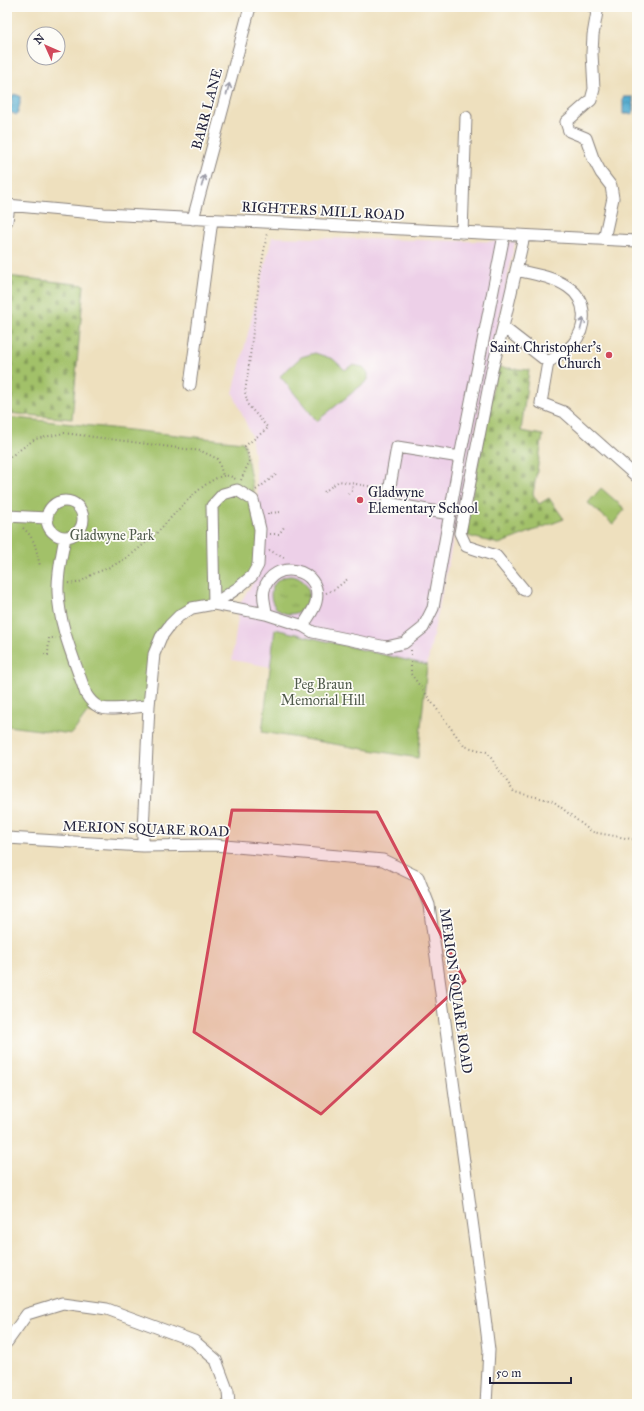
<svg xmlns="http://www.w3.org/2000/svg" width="644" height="1411" viewBox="0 0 644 1411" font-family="'IM FELL Great Primer',serif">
<defs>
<pattern id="grass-tufts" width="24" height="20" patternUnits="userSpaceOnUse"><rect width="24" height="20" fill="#a2c169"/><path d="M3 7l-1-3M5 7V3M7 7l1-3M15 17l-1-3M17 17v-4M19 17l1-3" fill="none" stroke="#849c58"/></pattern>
<pattern id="cemetery-stones" width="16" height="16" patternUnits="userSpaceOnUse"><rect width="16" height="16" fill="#a2c169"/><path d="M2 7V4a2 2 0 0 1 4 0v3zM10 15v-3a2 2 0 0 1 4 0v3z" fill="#849c58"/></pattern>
<pattern id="water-waves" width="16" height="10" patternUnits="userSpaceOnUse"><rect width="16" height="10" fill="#52acd0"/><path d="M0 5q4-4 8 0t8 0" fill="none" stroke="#448caa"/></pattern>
</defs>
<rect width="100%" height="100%" fill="#fdfcf7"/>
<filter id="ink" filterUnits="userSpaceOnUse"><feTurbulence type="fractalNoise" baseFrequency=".025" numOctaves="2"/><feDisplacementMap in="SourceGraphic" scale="8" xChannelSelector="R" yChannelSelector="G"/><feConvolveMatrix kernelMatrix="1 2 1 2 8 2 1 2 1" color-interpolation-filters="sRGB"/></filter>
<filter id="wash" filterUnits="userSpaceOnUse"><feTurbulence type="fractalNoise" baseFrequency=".012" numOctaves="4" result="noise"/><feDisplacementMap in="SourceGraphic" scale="16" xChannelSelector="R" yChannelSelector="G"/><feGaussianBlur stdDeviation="0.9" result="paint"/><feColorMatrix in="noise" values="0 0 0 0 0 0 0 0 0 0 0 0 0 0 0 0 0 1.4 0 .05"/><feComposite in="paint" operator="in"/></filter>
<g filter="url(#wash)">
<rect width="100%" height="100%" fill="#eee0be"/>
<path fill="#edd0e8" d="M 272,237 L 515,242 L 427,665 L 425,694 L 232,660 L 240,603 L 254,581 L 262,545 L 254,456 L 251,435 L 233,393 Z"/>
<path fill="url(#grass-tufts)" stroke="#627252" d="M271 595a19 19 0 1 1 38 0a19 19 0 1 1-38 0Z"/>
<path fill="url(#cemetery-stones)" stroke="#627252" d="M 7,276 L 84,285 L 72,419 L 7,413 Z
M 497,367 L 529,370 L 521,431 L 543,435 L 533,494 L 539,504 L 549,498 L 564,519 L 499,544 L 464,535 Z"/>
<path fill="#a2c169" stroke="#627252" d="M 315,353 L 333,359 L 345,370 L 352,365 L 363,367 L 368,373 L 368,380 L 317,421 L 280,376 L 301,357 Z
M 7,417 L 243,442 L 245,446 L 260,529 L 258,565 L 239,587 L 192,608 L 161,637 L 149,706 L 87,713 L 72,734 L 7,726 Z
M 601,488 L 625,509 L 613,524 L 588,503 Z
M 275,629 L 427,665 L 418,758 L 262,732 Z"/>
<path fill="url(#water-waves)" stroke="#3a6786" d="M 14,94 L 20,96 L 20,104 L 17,115 L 12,113 L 7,109 L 12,103 L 12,96 Z
M 623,97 L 633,97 L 633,114 L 623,114 Z"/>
</g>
<g filter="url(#ink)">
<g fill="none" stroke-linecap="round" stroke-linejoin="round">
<g stroke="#88817c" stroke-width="13">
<path id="minor" d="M 593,7 L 597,12 L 593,35 L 592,53 L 594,89 L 591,100 L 566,122 L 569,131 L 586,138 L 593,158 L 601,173 L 611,186 L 613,198 L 604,239
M 7,205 L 104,214 L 637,241
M 193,219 L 250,7
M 7,221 L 9,205
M 462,233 L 466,117
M 516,270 C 534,274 553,277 568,287 C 588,300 587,328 573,344 C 566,352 556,357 548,362
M 503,327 L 524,236
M 190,385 L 212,220
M 237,490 L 253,500 L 260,529 L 258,565 L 252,576 L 239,587 L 214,604 L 212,506 L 223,494 Z
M47 519a18 18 0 1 1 36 0a18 18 0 1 1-36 0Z
M 450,514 L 387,503 L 397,447 L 460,457
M 7,516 L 47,518
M 65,537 C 62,555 57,573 58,592 C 59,627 75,661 86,694 C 89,699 93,704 99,707 C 109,712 137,706 149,706
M 524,590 L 496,556 L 466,546 L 460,533 L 492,370 L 503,327 L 548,362 L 541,403 L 564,412 L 637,477
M 266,614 C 266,606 262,598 264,590 C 272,557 324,568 316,602 C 314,611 307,618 303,626
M 7,838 L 143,846 L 214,845 L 383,860 L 418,877 L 429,905 L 483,1301 L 489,1350 L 486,1404
M 143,846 L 143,831 L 149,706 L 154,654 L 161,637 L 170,625 L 179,616 L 192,608 L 214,604 L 266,614 L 303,626 L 313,632 L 386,647 L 404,643 L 423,628 L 433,608 L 460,457 L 504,235
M 7,1342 L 27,1314 L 63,1303 L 107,1309 L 194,1341 L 216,1360 L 228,1392 L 229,1404"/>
</g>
<path stroke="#88817c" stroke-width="2" stroke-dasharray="1 3" stroke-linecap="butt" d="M 7,459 L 35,439 L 64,433 L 201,451 L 218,459 L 223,476
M 241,480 L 250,460 L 245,446 L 268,428 L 248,405 L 245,392 L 249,365 L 259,281 L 267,233
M 256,490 L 277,474
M 324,492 L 339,481 L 379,488
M 348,494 L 352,490 L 353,483
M 268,514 L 268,513 L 281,512
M 23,528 C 36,539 36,550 40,566
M 270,534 L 279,534 L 284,527
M 269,550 L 286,559
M 68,583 C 79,585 84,579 93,574 C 102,570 112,567 121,561 C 131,556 139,548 148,541 C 164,529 214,460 235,479
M 326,593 L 335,589 L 349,578
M 411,650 L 411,674 L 464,746 L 487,752 L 514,792 L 553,801 L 592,832 L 637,840
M 44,654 L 48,655 L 49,638 L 56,638"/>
<use href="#minor" stroke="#fff" stroke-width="11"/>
</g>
<defs><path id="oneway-shaft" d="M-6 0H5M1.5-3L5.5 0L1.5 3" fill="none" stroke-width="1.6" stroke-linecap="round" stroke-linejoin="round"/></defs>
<g stroke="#9c9ca7">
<use href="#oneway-shaft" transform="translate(228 89) rotate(-75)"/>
<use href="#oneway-shaft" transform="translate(203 181) rotate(-75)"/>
<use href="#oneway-shaft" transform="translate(582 324) rotate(-75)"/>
</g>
</g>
<path fill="#d1495b" fill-opacity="0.2" stroke="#d1495b" stroke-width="3" stroke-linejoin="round" d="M 232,810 L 377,812 L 465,981 L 321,1114 L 194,1032 Z"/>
<g fill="#d1495b" stroke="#fdfcf7" stroke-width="1.5">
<circle cx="609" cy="355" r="4"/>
<circle cx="360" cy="500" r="4"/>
</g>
<g text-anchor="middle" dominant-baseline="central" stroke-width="3.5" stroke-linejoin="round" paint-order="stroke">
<g font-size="14" fill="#22223b" stroke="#fdfcf7">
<text transform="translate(207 109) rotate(-75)">BARR LANE</text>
<text transform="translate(323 211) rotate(3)">RIGHTERS MILL ROAD</text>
<text transform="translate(146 829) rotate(2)">MERION SQUARE ROAD</text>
<text transform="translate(456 991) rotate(82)">MERION SQUARE ROAD</text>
</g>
<g font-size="14" fill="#22223b" stroke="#fdfcf7" text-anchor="end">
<text x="601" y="347">Saint Christopher’s<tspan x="601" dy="16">Church</tspan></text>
<text x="368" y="492" text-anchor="start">Gladwyne<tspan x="368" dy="16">Elementary School</tspan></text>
</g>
<g font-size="14" fill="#4f5a4b" stroke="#fdfcf7">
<text x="112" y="535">Gladwyne Park</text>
<text x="323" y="684">Peg Braun<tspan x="323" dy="16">Memorial Hill</tspan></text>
</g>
</g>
<rect width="644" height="1411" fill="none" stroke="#fdfcf7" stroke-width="24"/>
<g transform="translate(46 46) rotate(315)"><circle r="19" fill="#fdfcf7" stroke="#a5a5ac"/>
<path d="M0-3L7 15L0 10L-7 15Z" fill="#d1495b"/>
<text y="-6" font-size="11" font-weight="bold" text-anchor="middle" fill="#22223b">N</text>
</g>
<path d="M490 1377v6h81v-6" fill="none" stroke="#22223b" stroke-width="2"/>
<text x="496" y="1377" font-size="12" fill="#22223b" stroke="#fdfcf7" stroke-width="3" paint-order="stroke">50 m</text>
</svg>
